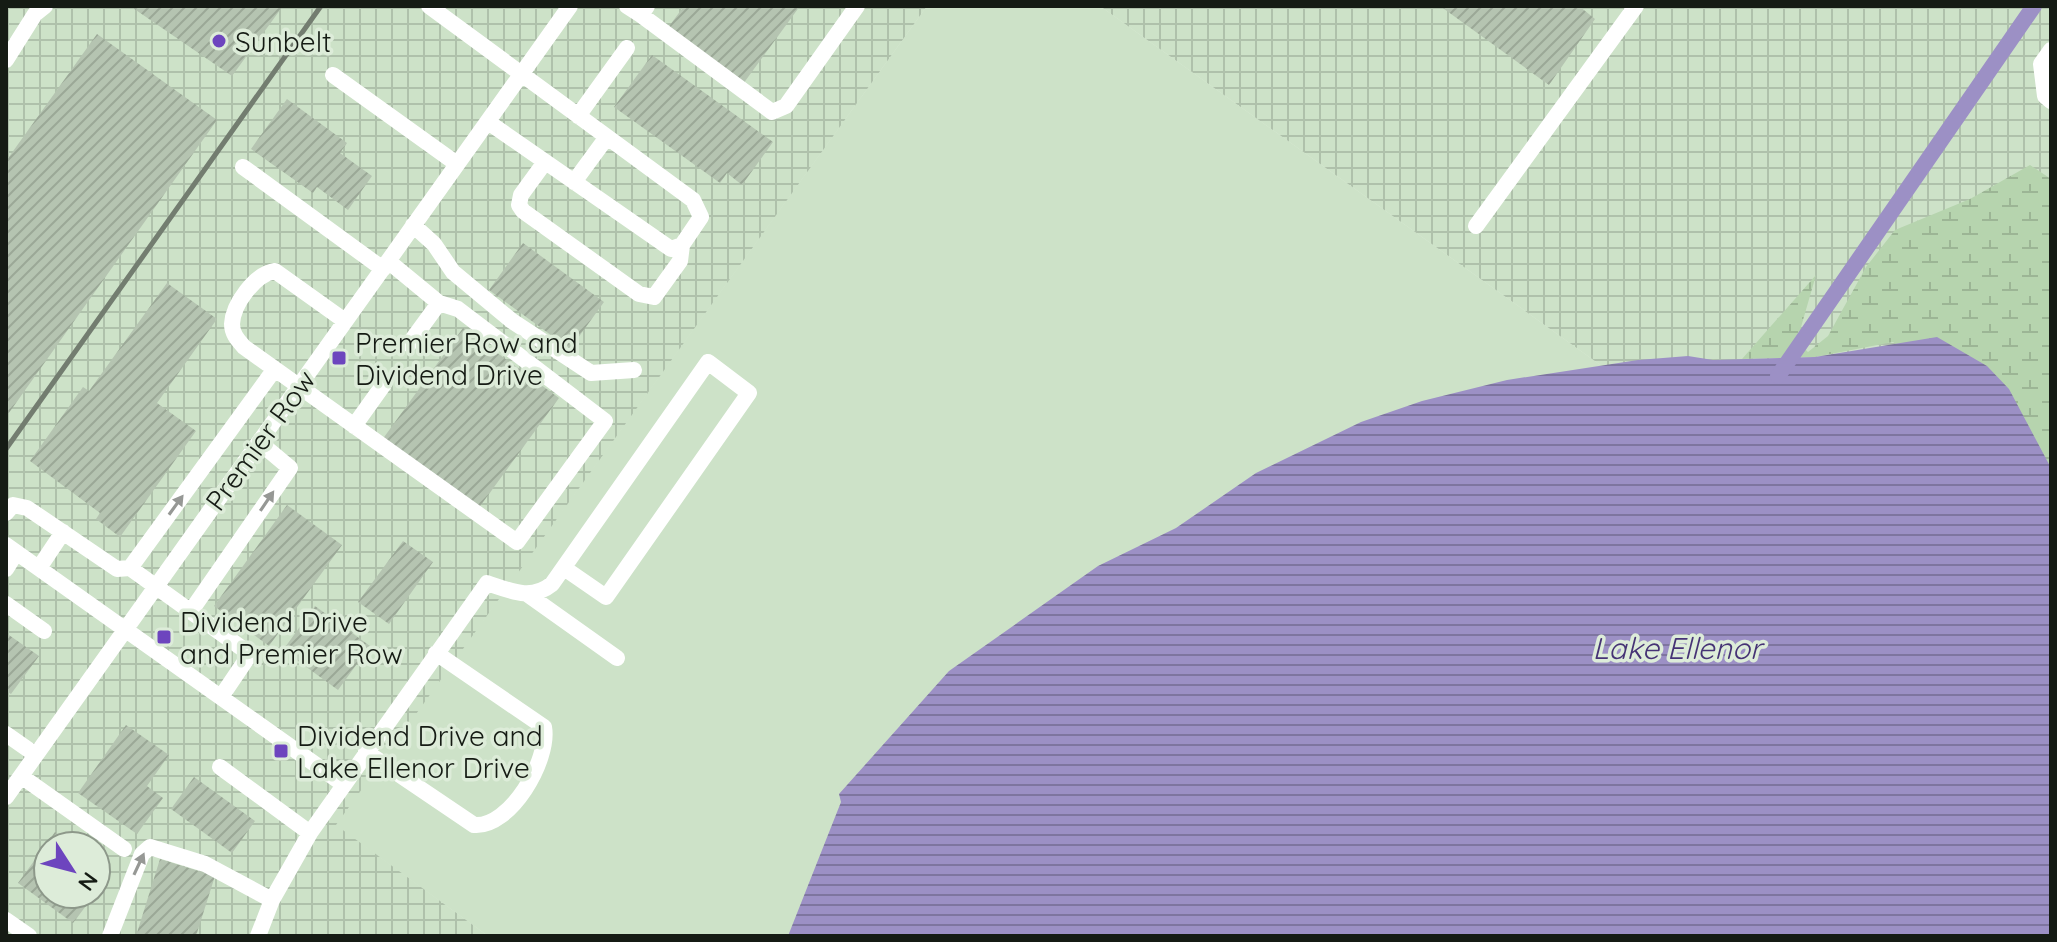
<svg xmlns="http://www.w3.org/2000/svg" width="2057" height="942" viewBox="0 0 2057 942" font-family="Quicksand,sans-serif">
<defs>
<pattern id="industrial-grid" width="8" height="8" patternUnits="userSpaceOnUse" patternTransform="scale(2)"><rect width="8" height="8" fill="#cde2c8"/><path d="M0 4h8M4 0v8" fill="none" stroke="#afc1ab"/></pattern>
<pattern id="wetland-marsh" width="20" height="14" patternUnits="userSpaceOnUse" patternTransform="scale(2)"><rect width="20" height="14" fill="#b6d4ae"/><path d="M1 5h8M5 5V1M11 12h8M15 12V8" fill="none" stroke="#9cb595"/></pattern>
<pattern id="water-rules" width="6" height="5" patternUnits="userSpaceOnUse" patternTransform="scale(2)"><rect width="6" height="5" fill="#9c90c5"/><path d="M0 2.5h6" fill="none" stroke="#7e759f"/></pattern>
<pattern id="building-hatch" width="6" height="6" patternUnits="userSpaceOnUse" patternTransform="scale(2)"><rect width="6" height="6" fill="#b5c4b1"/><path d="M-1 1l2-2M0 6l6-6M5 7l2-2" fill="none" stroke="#9ba897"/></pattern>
</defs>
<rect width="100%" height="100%" fill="#ddecd9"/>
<path fill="#cde2c8" d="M 927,6 L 1100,6 L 1705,440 L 913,936 L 488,936 L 335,825 Z"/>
<path fill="url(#industrial-grid)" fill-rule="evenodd" d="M 6,6 L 927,6 L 336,825 L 488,936 L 6,936 ZM 48,846 L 96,846 L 96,894 L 48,894 Z
M 1100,6 L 2051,6 L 2051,574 L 1705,440 Z"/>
<path fill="url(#wetland-marsh)" d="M 2030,165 L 2051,179 L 2051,468 L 2034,440 L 1893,342 L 1815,357 L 1742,359 L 1816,275 L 1797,341 L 1808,352 L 1828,336 L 1866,267 L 1895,230 L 1970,199 Z"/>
<path fill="url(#water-rules)" d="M 1937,337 L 1987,366 L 2009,389 L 2051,468 L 2051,936 L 788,936 L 841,802 L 839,794 L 949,671 L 1098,566 L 1176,528 L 1256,473 L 1361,422 L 1422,401 L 1507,380 L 1638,360 L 1688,356 L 1713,360 L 1815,357 Z"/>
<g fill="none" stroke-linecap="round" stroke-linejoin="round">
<path stroke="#9c90c5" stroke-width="16" d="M 1778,376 L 2034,6"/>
</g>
<path fill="url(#building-hatch)" d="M 130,6 L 283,6 L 232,76 Z
M 684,6 L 800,6 L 743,84 L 667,29 Z
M 1440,6 L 1579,6 L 1595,19 L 1549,85 Z
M 97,34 L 217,120 L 6,417 L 6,161 Z
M 652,55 L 773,142 L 742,185 L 727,173 L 720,183 L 614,107 Z
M 287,99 L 347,143 L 340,153 L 372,176 L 348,210 L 317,187 L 313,193 L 251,149 Z
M 523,243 L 604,302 L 570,349 L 489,290 Z
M 167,283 L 217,319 L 157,403 L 196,431 L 120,537 L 96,519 L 100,513 L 30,461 L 83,387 L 89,391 Z
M 463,328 L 559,398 L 478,509 L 382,440 Z
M 287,505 L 342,545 L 269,646 L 214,606 Z
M 403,541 L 433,562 L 389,624 L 358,602 Z
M 315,606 L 370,646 L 338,690 L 283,650 Z
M 6,633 L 39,656 L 11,694 L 6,691 Z
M 126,725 L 169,755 L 147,786 L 163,798 L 137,834 L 78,793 Z
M 194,777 L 255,821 L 232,853 L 171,809 Z
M 55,832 L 75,846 L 48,846 L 48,894 L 95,894 L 73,923 L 18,883 Z
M 160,859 L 215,876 L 196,936 L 136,936 Z
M 96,861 L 111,872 L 96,892 Z"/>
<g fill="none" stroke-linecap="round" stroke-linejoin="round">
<path stroke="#fff" stroke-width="16" d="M 429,6 L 693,200 L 701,217 L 682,245 L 671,249 L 488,122
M 627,6 L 641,15 L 647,6
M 641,15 L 772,112 L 786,106 L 857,6
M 2051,50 L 2041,64 L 2045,96 L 2051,101
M 6,60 L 35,14 L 45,6
M 333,75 L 457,164
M 578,116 L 627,48
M 545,162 L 521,195 L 519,205 L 523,211 L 639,294 L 654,297 L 680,261 L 682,245
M 243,167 L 383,269
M 574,182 L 607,137
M 413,225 L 434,244 L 453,272 L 512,321 L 591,373 L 634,370
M 1476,226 L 1636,6
M 345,321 L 275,271 C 255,274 233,304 232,324 C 232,334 238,340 244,347 L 517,542 L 605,421 L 458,309 L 439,303 L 388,261
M 409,344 L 439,303
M 354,426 L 384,384
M 6,513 L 13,505 L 27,508 L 117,569 L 130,568 L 250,654 L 221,697
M 6,545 L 343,784
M 39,568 L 63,532
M 130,568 L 274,370
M 6,569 L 16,553
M 527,594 L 617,658
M 6,604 L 44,631
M 191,611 L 290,468 L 259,442
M 6,734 L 36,755
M 366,752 L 474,825 C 510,828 550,760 544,727 L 436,653
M 220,767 L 310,833
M 21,776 L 124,849
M 6,797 L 570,6
M 6,920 L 29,936
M 110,936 L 142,854 L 150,847 L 205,864 L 272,900
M 258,936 L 272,900 L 310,833 L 487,583 C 511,591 531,601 552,584 L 708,362 L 749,393 L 606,597 L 564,568"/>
<path stroke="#737d70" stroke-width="5" d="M 6,449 L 321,6"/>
</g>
<defs><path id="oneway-solid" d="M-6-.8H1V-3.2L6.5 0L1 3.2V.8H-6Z" transform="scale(2)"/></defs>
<g fill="#969895">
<use href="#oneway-solid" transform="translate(267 501) rotate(-56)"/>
<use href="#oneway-solid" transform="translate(176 505) rotate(-54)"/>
<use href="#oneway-solid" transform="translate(139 864) rotate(-65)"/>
</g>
<g fill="#6d45be" stroke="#ddecd9" stroke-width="3">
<circle cx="219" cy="41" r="8"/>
<rect x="331" y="350" width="16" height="16" rx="4"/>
<rect x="156" y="629" width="16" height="16" rx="4"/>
<rect x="273" y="743" width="16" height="16" rx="4"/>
</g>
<g text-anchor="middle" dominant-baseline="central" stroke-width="7" stroke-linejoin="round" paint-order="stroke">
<g font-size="28" fill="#151b14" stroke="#ddecd9" text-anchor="start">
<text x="235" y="41">Sunbelt</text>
<text x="355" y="342">Premier Row and<tspan x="355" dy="32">Dividend Drive</tspan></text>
<text x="180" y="621">Dividend Drive<tspan x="180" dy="32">and Premier Row</tspan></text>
<text x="297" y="735">Dividend Drive and<tspan x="297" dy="32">Lake Ellenor Drive</tspan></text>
</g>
<g font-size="28" fill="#151b14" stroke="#ddecd9">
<text transform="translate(260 440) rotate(-54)">Premier Row</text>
</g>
<g font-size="30" font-style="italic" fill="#463375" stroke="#ddecd9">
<text x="1677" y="648">Lake Ellenor</text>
</g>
</g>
<rect width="2057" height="942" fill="none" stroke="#151b14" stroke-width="16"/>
<g transform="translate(72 870) rotate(126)"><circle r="38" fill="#ddecd9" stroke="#8d988a" stroke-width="2"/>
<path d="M0-6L14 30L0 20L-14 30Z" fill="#6d45be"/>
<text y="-12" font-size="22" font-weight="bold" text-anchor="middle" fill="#151b14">N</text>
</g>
</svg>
